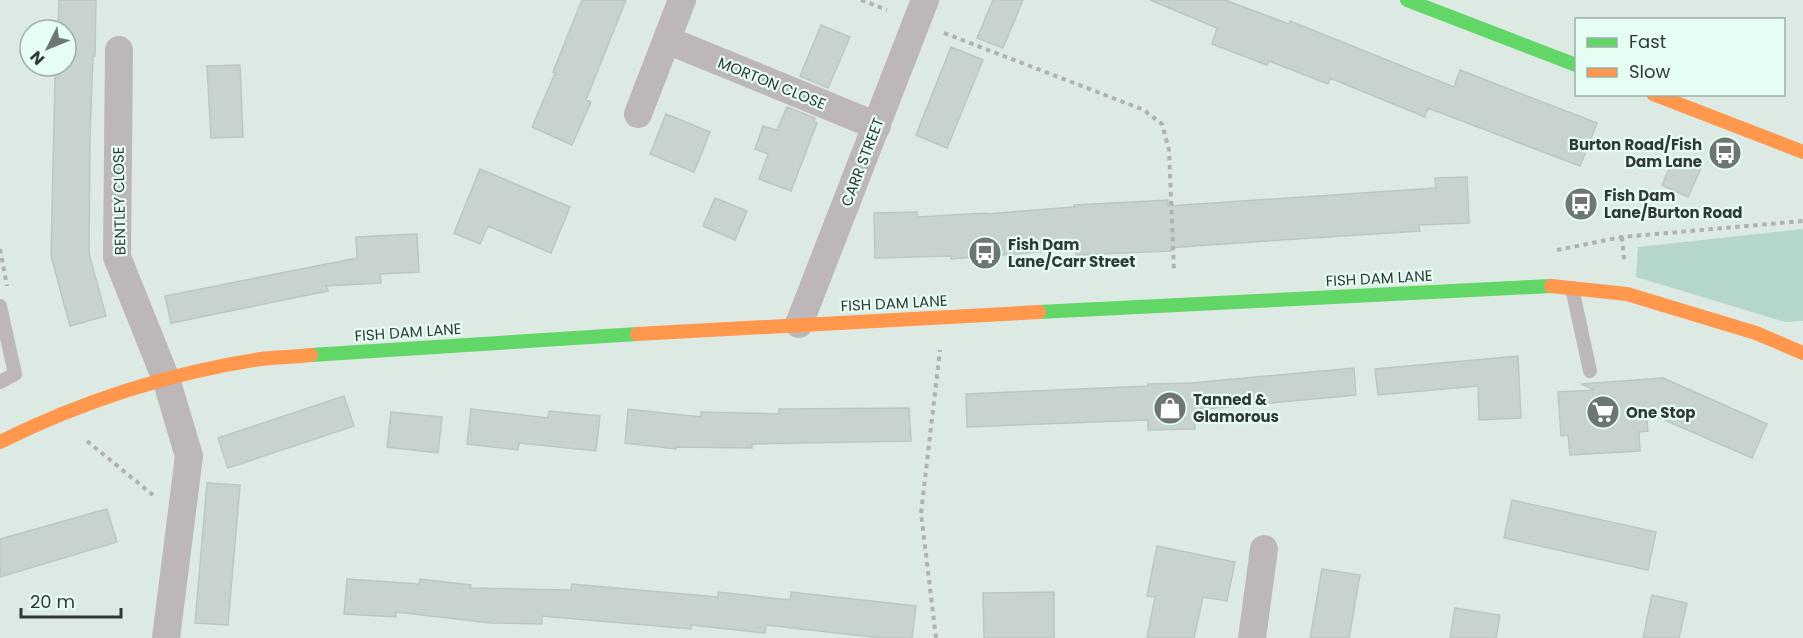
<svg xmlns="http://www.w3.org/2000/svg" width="1803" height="638" viewBox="0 0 1803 638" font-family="Poppins,sans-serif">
<rect width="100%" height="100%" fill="#ddeae4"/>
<path fill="#b5d7c9" d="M 1803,229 L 1803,321 L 1785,322 L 1636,277 L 1638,247 Z"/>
<path fill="#c8d3ce" stroke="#bcc7c2" stroke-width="1.5" d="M 59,0 L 96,0 L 95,56 L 93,56 L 90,137 L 89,253 L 106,316 L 70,326 L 51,256 L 55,77 L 58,77 L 58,66 L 66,66 L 66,30 L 58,30 Z
M 582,0 L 626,0 L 586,100 L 591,102 L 572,145 L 532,127 L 555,73 L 553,72 Z
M 993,0 L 1023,0 L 1003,48 L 977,38 Z
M 1150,0 L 1225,0 L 1289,24 L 1290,21 L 1454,87 L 1460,70 L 1597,123 L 1580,166 L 1428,108 L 1425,117 L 1330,78 L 1328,84 L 1269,61 L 1267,65 L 1212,44 L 1217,28 Z
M 821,25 L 850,37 L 828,88 L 800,76 Z
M 951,47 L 983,60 L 947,148 L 916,135 Z
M 240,65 L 243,137 L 211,138 L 207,66 Z
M 787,107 L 815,118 L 814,122 L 817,123 L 791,191 L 759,179 L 768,154 L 755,149 L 763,126 L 777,130 Z
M 666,114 L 710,132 L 694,172 L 650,154 Z
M 1674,157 L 1701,168 L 1688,197 L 1662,185 Z
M 480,169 L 570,207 L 551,253 L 488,226 L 480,244 L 454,233 Z
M 1467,177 L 1469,223 L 1419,225 L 1420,231 L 1207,245 L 1170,248 L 1171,251 L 1076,255 L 1076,249 L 951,259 L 951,256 L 875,258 L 874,213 L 917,212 L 917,217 L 986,213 L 986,214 L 1074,207 L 1074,205 L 1168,200 L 1168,206 L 1436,188 L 1435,178 Z
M 715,198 L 747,211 L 735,240 L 703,226 Z
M 417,234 L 419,272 L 380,274 L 381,283 L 326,286 L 328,291 L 171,323 L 165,296 L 357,258 L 356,237 Z
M 1518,356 L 1521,418 L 1479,420 L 1478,386 L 1378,395 L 1375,369 Z
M 1354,368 L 1356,395 L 1194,410 L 1195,429 L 1148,430 L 1148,420 L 967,427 L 966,394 L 1148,386 L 1148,384 L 1191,383 Z
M 1663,378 L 1767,424 L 1752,458 L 1646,412 L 1648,431 L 1639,432 L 1640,451 L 1570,455 L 1568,435 L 1561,436 L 1558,392 L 1595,390 L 1581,384 Z
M 344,396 L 354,426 L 228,468 L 218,438 Z
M 909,408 L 911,441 L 752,444 L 752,448 L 676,447 L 676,449 L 625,443 L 628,409 L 701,417 L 701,412 L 779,414 L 779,409 Z
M 471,409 L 548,418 L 549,411 L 600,416 L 596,451 L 519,443 L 518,450 L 467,444 Z
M 391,412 L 442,417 L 438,453 L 387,447 Z
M 207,483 L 240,485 L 228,625 L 195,623 Z
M 1512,500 L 1656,532 L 1648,570 L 1504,538 Z
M 107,509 L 117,542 L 0,577 L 0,539 Z
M 1157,546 L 1235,562 L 1227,601 L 1203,597 L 1194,638 L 1147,638 L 1155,597 L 1147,596 Z
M 1322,569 L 1360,575 L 1349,638 L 1310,638 Z
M 347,579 L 419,584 L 420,579 L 471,585 L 470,588 L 571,590 L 572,584 L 718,597 L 718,592 L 790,600 L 791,592 L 916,606 L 912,638 L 881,638 L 766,625 L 765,633 L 691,625 L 691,629 L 542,616 L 542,624 L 491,623 L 396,612 L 396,617 L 344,614 Z
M 1054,592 L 1054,638 L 984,638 L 983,593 Z
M 1652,595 L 1687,603 L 1679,638 L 1643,638 Z
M 1455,608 L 1500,615 L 1496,638 L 1450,638 Z"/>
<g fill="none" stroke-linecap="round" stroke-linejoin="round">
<path stroke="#b2b1b1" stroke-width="4" stroke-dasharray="4.5 4.5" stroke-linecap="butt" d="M 861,0 L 887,10
M 944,33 L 1144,110 L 1162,124 L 1169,150 L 1174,271
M 1622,237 L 1624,260
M 0,249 L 7,286
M 1557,250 L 1622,237 L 1803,221
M 87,441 L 153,495
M 936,638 L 921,513 L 940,350"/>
<path stroke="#beb7b9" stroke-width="14" d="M 1572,288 L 1590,371
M 0,306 L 15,374 L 0,382"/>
<path stroke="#beb7b9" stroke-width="28" d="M 667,40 L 877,126
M 119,50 L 117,257 L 166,379 L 189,456 L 166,638
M 638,114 L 682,0
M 799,324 L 925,0
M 1252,638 L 1264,549"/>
<path stroke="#63d668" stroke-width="14" d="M 1407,0 L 1576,65
M 1039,312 L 1551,286
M 311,355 L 637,334"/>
<path stroke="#ff974d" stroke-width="14" d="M 1653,94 L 1803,152
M 1551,286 L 1627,294 L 1756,333 L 1803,353
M 637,334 L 1039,312
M 0,442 C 80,402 172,372 261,359 C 277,357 294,357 311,355"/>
</g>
<defs>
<g id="bus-disc" transform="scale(1.725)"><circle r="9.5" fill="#6d7772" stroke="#e5fdf2"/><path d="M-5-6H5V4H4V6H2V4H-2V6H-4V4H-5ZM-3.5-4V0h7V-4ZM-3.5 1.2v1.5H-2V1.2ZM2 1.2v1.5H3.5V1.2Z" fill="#fff"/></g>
<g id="shop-disc" transform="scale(1.725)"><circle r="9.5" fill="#6d7772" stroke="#e5fdf2"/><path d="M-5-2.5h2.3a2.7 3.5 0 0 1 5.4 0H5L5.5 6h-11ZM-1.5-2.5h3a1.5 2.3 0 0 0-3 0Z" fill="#fff"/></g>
<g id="supermarket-disc" transform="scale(1.725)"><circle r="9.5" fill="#6d7772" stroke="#e5fdf2"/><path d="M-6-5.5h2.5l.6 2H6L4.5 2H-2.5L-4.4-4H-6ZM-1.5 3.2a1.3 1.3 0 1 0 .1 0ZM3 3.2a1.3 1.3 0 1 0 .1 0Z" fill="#fff"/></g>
</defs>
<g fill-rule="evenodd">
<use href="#bus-disc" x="1725" y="153"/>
<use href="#bus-disc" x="1581" y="204"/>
<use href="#bus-disc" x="985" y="253"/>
<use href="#shop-disc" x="1170" y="408"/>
<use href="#supermarket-disc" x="1603" y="412"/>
</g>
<g text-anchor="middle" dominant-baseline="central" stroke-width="4.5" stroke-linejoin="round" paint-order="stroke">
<g font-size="15" fill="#303935" stroke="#e5fdf2">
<text transform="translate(772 83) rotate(22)">MORTON CLOSE</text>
<text transform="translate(862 162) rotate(-69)">CARR STREET</text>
<text transform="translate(119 201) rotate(-91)">BENTLEY CLOSE</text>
<text transform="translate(1379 278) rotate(-3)">FISH DAM LANE</text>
<text transform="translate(894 303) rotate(-3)">FISH DAM LANE</text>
<text transform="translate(408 332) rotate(-4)">FISH DAM LANE</text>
</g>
<g font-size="15" font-weight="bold" fill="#303935" stroke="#e5fdf2" text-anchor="start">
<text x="1702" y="144" text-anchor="end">Burton Road/Fish<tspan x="1702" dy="17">Dam Lane</tspan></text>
<text x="1604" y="195">Fish Dam<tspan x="1604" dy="17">Lane/Burton Road</tspan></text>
<text x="1008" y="244">Fish Dam<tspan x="1008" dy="17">Lane/Carr Street</tspan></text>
<text x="1193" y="399">Tanned &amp;<tspan x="1193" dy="17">Glamorous</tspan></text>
<text x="1626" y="412">One Stop</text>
</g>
</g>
<rect x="1575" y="18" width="210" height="78" fill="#e5fdf2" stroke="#9dafa6" stroke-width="1.5"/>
<rect x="1587" y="38" width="30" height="9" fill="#63d668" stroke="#9dafa6" stroke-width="1.5"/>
<text x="1629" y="48" font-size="18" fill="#303935">Fast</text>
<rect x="1587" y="68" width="30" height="9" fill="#ff974d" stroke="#9dafa6" stroke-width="1.5"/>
<text x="1629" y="78" font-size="18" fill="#303935">Slow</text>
<g transform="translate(48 48) rotate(227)"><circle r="28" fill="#e5fdf2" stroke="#9dafa6" stroke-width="1.5"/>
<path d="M0-4.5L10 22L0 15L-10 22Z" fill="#6d7772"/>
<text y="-9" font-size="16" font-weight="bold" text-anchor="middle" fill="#303935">N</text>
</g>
<path d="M21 608v9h100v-9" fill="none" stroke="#303935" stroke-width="3"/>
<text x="30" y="608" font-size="18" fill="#303935" stroke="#e5fdf2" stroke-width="4.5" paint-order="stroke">20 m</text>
</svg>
